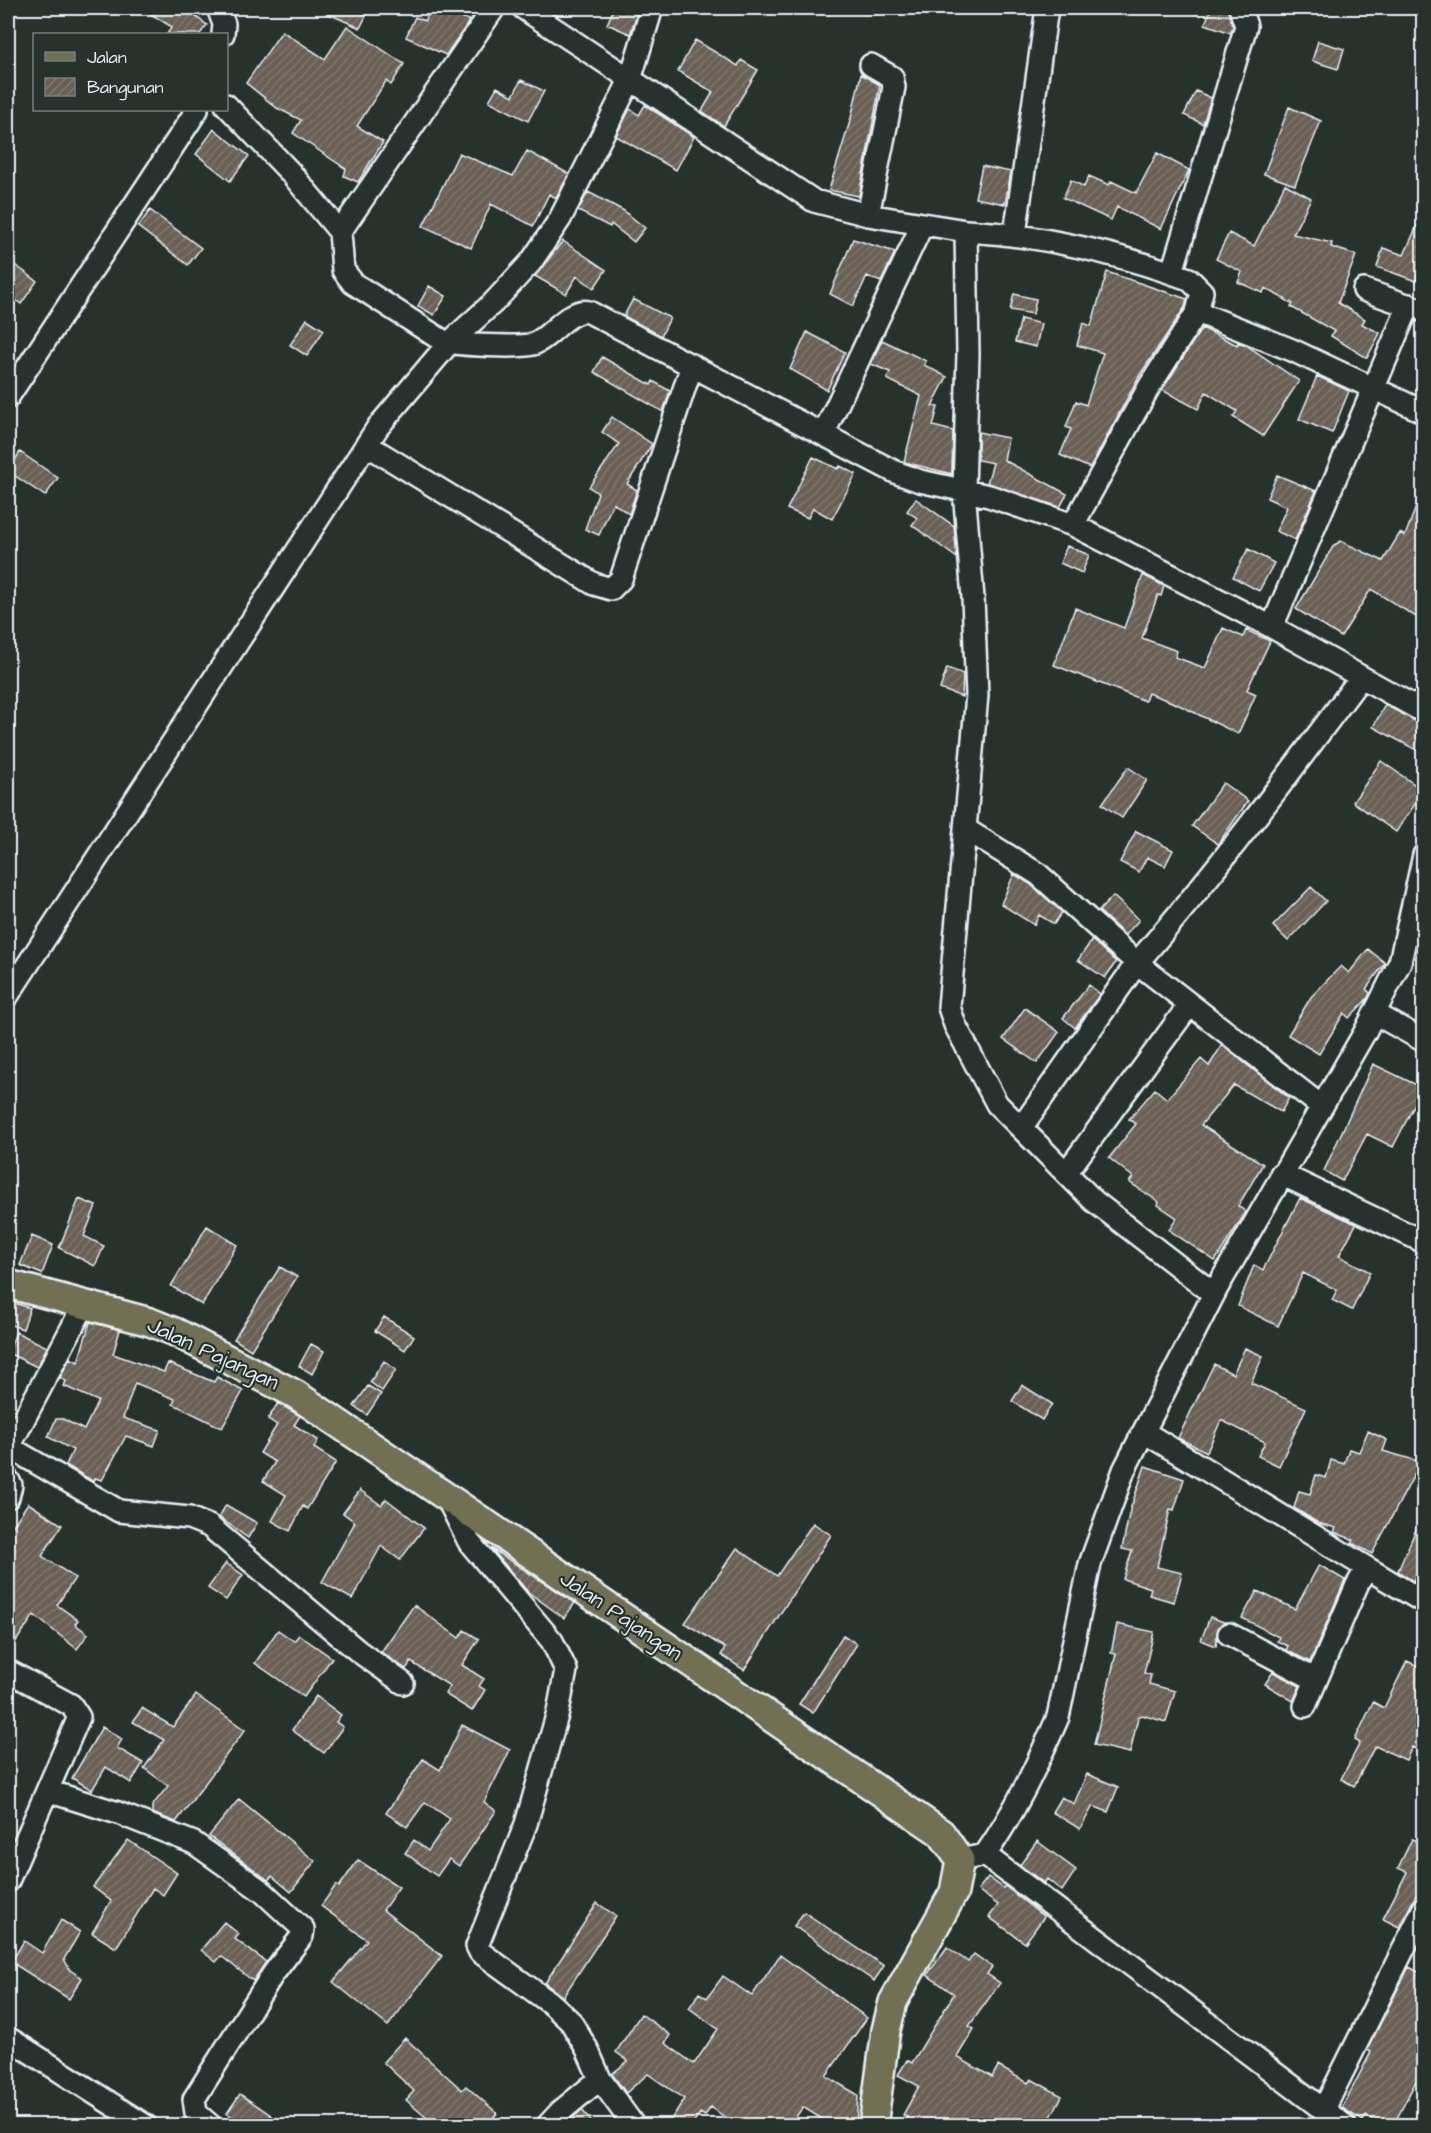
<svg xmlns="http://www.w3.org/2000/svg" width="1431" height="2133" viewBox="0 0 1431 2133" font-family="'Architects Daughter',sans-serif">
<defs>
<pattern id="building-hatch" width="6" height="6" patternUnits="userSpaceOnUse" patternTransform="scale(1.5)"><rect width="6" height="6" fill="#6a6054"/><path d="M-1 1l2-2M0 6l6-6M5 7l2-2" fill="none" stroke="#7f776d"/></pattern>
</defs>
<rect width="100%" height="100%" fill="#26332d"/>
<filter id="ink" filterUnits="userSpaceOnUse"><feTurbulence type="fractalNoise" baseFrequency=".0167" numOctaves="2"/><feDisplacementMap in="SourceGraphic" scale="12" xChannelSelector="R" yChannelSelector="G"/><feConvolveMatrix kernelMatrix="1 2 1 2 8 2 1 2 1" color-interpolation-filters="sRGB"/></filter>
<g filter="url(#ink)">
<path fill="url(#building-hatch)" stroke="#e8f1f8" stroke-width="1.5" d="M 141,8 L 184,8 L 207,25 L 200,34 L 167,34 L 172,27 Z
M 316,8 L 370,8 L 360,28 Z
M 431,8 L 468,8 L 463,18 L 469,20 L 466,26 L 446,55 L 406,37 L 415,17 L 425,21 Z
M 614,8 L 639,8 L 630,34 L 607,24 Z
M 1211,8 L 1228,8 L 1233,26 L 1231,33 L 1205,24 Z
M 347,26 L 404,64 L 391,85 L 386,81 L 357,126 L 383,142 L 358,182 L 344,176 L 346,169 L 293,133 L 301,120 L 277,108 L 246,83 L 282,31 L 325,59 Z
M 695,40 L 738,66 L 741,60 L 758,70 L 724,126 L 702,111 L 713,92 L 678,71 Z
M 1318,41 L 1344,49 L 1338,69 L 1312,61 Z
M 861,74 L 880,85 L 859,196 L 829,190 L 851,118 Z
M 521,80 L 544,91 L 528,121 L 489,101 L 497,87 L 513,96 Z
M 1196,91 L 1211,98 L 1203,124 L 1184,115 Z
M 645,105 L 694,137 L 676,170 L 616,136 L 630,109 L 639,115 Z
M 1289,107 L 1321,121 L 1295,185 L 1264,174 Z
M 214,129 L 249,156 L 230,181 L 196,154 Z
M 527,151 L 569,174 L 556,198 L 549,194 L 533,226 L 491,204 L 471,248 L 423,226 L 459,153 L 513,176 Z
M 1157,153 L 1189,170 L 1161,229 L 1117,207 L 1111,220 L 1063,198 L 1071,180 L 1084,187 L 1089,176 L 1109,185 L 1111,181 L 1136,193 Z
M 982,166 L 1011,172 L 1005,204 L 975,198 Z
M 1285,184 L 1311,198 L 1293,234 L 1332,243 L 1331,247 L 1356,255 L 1338,303 L 1365,319 L 1362,324 L 1380,333 L 1367,358 L 1331,336 L 1334,331 L 1291,307 L 1293,304 L 1265,288 L 1263,293 L 1238,282 L 1242,272 L 1216,259 L 1229,233 L 1254,246 Z
M 588,192 L 624,211 L 645,228 L 634,242 L 611,224 L 610,227 L 578,211 Z
M 150,210 L 201,248 L 188,265 L 138,227 Z
M 1424,210 L 1424,260 L 1416,281 L 1377,267 L 1383,248 L 1404,255 Z
M 853,239 L 895,252 L 881,282 L 867,276 L 853,306 L 830,294 Z
M 563,241 L 606,270 L 594,288 L 577,276 L 566,294 L 535,276 Z
M 8,260 L 37,281 L 21,304 L 8,294 Z
M 1107,272 L 1187,299 L 1185,307 L 1138,378 L 1090,468 L 1060,455 L 1071,429 L 1066,427 L 1076,401 L 1086,405 L 1103,353 L 1077,345 L 1083,323 L 1091,326 Z
M 429,286 L 446,296 L 434,315 L 418,306 Z
M 1014,294 L 1036,299 L 1033,314 L 1010,310 Z
M 633,299 L 670,318 L 661,336 L 624,316 Z
M 307,319 L 324,330 L 307,356 L 290,345 Z
M 1021,319 L 1041,324 L 1036,347 L 1015,342 Z
M 1202,328 L 1237,345 L 1238,342 L 1246,345 L 1299,381 L 1263,436 L 1233,417 L 1237,411 L 1206,392 L 1198,409 L 1162,390 Z
M 807,332 L 845,352 L 827,390 L 790,369 Z
M 882,340 L 926,361 L 924,365 L 947,377 L 932,406 L 938,407 L 933,426 L 953,431 L 952,474 L 904,462 L 921,396 L 887,379 L 890,372 L 871,364 Z
M 602,357 L 651,385 L 653,381 L 670,391 L 663,412 L 594,372 Z
M 1317,376 L 1349,391 L 1332,433 L 1299,419 Z
M 612,417 L 652,444 L 627,484 L 637,490 L 629,514 L 613,503 L 599,535 L 585,529 L 598,493 L 589,487 L 619,444 L 602,432 Z
M 978,432 L 1008,438 L 1004,460 L 1067,494 L 1060,507 L 987,483 L 993,463 L 978,460 Z
M 20,452 L 58,478 L 45,496 L 8,471 Z
M 813,457 L 838,469 L 840,466 L 856,474 L 832,519 L 813,508 L 808,518 L 787,509 Z
M 1277,475 L 1316,491 L 1295,540 L 1276,531 L 1287,507 L 1267,498 Z
M 1422,491 L 1424,622 L 1371,589 L 1341,637 L 1296,609 L 1334,545 L 1341,541 L 1383,561 L 1400,533 L 1405,536 Z
M 916,499 L 954,526 L 957,558 L 912,525 L 917,518 L 907,511 Z
M 1067,546 L 1089,555 L 1082,573 L 1060,563 Z
M 1248,549 L 1274,563 L 1259,591 L 1233,577 Z
M 1143,575 L 1164,586 L 1161,596 L 1158,595 L 1142,638 L 1177,651 L 1175,657 L 1205,668 L 1223,628 L 1243,637 L 1246,630 L 1270,641 L 1247,690 L 1256,694 L 1238,734 L 1177,704 L 1148,693 L 1145,701 L 1054,665 L 1075,608 L 1124,628 Z
M 947,668 L 963,674 L 962,697 L 940,689 Z
M 1385,705 L 1424,725 L 1424,754 L 1373,727 Z
M 1381,761 L 1424,791 L 1396,832 L 1353,802 Z
M 1128,767 L 1147,780 L 1122,818 L 1102,804 Z
M 1223,783 L 1248,801 L 1218,844 L 1192,826 Z
M 1136,831 L 1173,850 L 1165,866 L 1147,857 L 1139,872 L 1120,862 Z
M 1014,874 L 1030,884 L 1062,912 L 1054,924 L 1039,915 L 1034,925 L 1001,904 Z
M 1311,887 L 1326,901 L 1288,941 L 1273,926 Z
M 1113,896 L 1139,920 L 1125,935 L 1099,911 Z
M 1092,940 L 1116,962 L 1105,978 L 1078,960 Z
M 1368,949 L 1385,963 L 1366,989 L 1370,993 L 1367,999 L 1349,1018 L 1344,1013 L 1319,1054 L 1288,1035 L 1311,997 L 1341,966 L 1349,973 Z
M 1089,985 L 1100,994 L 1075,1028 L 1063,1018 Z
M 1025,1008 L 1059,1032 L 1037,1063 L 1003,1039 Z
M 1222,1045 L 1289,1098 L 1281,1112 L 1234,1085 L 1201,1125 L 1263,1164 L 1238,1206 L 1246,1212 L 1215,1261 L 1169,1230 L 1177,1218 L 1158,1205 L 1159,1202 L 1129,1182 L 1133,1177 L 1109,1158 L 1136,1124 L 1129,1119 L 1155,1089 L 1167,1099 L 1201,1059 L 1209,1066 Z
M 1373,1064 L 1423,1088 L 1393,1147 L 1367,1134 L 1342,1181 L 1324,1171 Z
M 1300,1198 L 1356,1224 L 1339,1256 L 1370,1272 L 1352,1310 L 1332,1300 L 1337,1290 L 1303,1273 L 1278,1326 L 1238,1306 L 1254,1265 L 1263,1270 Z
M 79,1199 L 96,1206 L 84,1236 L 104,1246 L 95,1266 L 59,1248 Z
M 207,1226 L 237,1245 L 202,1305 L 171,1286 Z
M 32,1236 L 53,1245 L 42,1274 L 20,1265 Z
M 280,1267 L 297,1277 L 251,1350 L 234,1339 Z
M 8,1301 L 30,1308 L 23,1329 L 8,1324 Z
M 384,1317 L 414,1336 L 405,1350 L 375,1331 Z
M 90,1322 L 120,1330 L 113,1354 L 164,1372 L 168,1363 L 214,1382 L 217,1377 L 243,1391 L 222,1428 L 173,1404 L 175,1399 L 135,1383 L 123,1418 L 160,1430 L 154,1446 L 126,1436 L 102,1480 L 95,1478 L 94,1482 L 66,1465 L 73,1450 L 48,1437 L 56,1419 L 63,1419 L 84,1430 L 98,1401 L 64,1386 L 66,1381 L 60,1378 L 70,1358 L 78,1362 Z
M 16,1332 L 47,1347 L 37,1367 L 8,1353 Z
M 311,1344 L 324,1351 L 312,1374 L 299,1366 Z
M 1245,1348 L 1263,1356 L 1251,1383 L 1306,1408 L 1279,1466 L 1258,1456 L 1265,1442 L 1221,1420 L 1207,1452 L 1178,1438 L 1214,1364 L 1233,1374 Z
M 384,1361 L 396,1370 L 382,1391 L 370,1382 Z
M 1022,1385 L 1052,1404 L 1042,1420 L 1012,1401 Z
M 368,1386 L 381,1394 L 367,1415 L 354,1406 Z
M 278,1403 L 300,1416 L 294,1425 L 318,1440 L 314,1448 L 336,1462 L 307,1509 L 303,1506 L 290,1531 L 272,1521 L 286,1495 L 263,1481 L 275,1462 L 260,1453 L 277,1425 L 268,1419 Z
M 1368,1431 L 1387,1440 L 1383,1451 L 1421,1462 L 1372,1554 L 1352,1543 L 1354,1540 L 1334,1532 L 1336,1528 L 1318,1523 L 1294,1508 L 1299,1491 L 1310,1494 L 1316,1475 L 1326,1478 L 1331,1460 L 1344,1464 L 1349,1449 L 1359,1452 Z
M 1145,1466 L 1184,1479 L 1174,1510 L 1170,1509 L 1157,1567 L 1182,1573 L 1174,1602 L 1149,1595 L 1151,1588 L 1123,1579 L 1132,1551 L 1122,1549 L 1130,1510 Z
M 360,1490 L 381,1505 L 386,1499 L 424,1528 L 400,1560 L 381,1546 L 352,1599 L 322,1582 L 355,1522 L 343,1513 Z
M 28,1503 L 62,1525 L 42,1556 L 75,1578 L 57,1605 L 78,1620 L 75,1624 L 88,1634 L 77,1649 L 34,1615 L 8,1653 L 8,1533 Z
M 226,1505 L 257,1523 L 248,1538 L 219,1517 Z
M 1424,1511 L 1424,1557 L 1413,1581 L 1398,1571 Z
M 813,1523 L 831,1535 L 744,1670 L 721,1655 L 725,1648 L 685,1623 L 737,1548 L 777,1576 Z
M 491,1548 L 575,1603 L 564,1618 L 528,1592 Z
M 226,1563 L 243,1575 L 226,1600 L 208,1588 Z
M 1319,1565 L 1345,1580 L 1310,1662 L 1286,1650 L 1288,1646 L 1277,1641 L 1279,1637 L 1242,1618 L 1257,1591 L 1295,1609 Z
M 414,1605 L 459,1638 L 464,1630 L 479,1639 L 462,1665 L 484,1679 L 479,1686 L 485,1690 L 472,1711 L 445,1694 L 450,1686 L 411,1662 L 406,1669 L 381,1652 Z
M 1210,1617 L 1224,1622 L 1218,1629 L 1216,1646 L 1201,1640 Z
M 1117,1624 L 1154,1632 L 1144,1673 L 1151,1675 L 1149,1684 L 1175,1691 L 1166,1722 L 1142,1715 L 1138,1717 L 1130,1753 L 1094,1745 L 1116,1654 L 1111,1653 Z
M 278,1630 L 294,1641 L 299,1635 L 332,1658 L 304,1697 L 255,1663 Z
M 843,1635 L 857,1644 L 813,1713 L 799,1704 Z
M 1407,1661 L 1424,1669 L 1424,1753 L 1412,1747 L 1406,1760 L 1375,1746 L 1354,1786 L 1341,1779 L 1360,1743 L 1355,1740 L 1373,1702 L 1384,1708 Z
M 1273,1672 L 1300,1686 L 1293,1701 L 1265,1684 Z
M 196,1695 L 245,1730 L 176,1822 L 152,1813 L 152,1806 L 168,1786 L 144,1768 L 164,1740 L 133,1722 L 142,1708 L 173,1727 Z
M 316,1696 L 341,1715 L 336,1722 L 343,1727 L 324,1753 L 292,1730 Z
M 462,1725 L 510,1750 L 484,1802 L 496,1811 L 459,1866 L 449,1859 L 437,1876 L 405,1853 L 414,1840 L 428,1851 L 450,1819 L 425,1802 L 407,1827 L 386,1813 L 423,1759 L 440,1770 Z
M 102,1727 L 122,1739 L 117,1748 L 143,1763 L 131,1783 L 106,1767 L 92,1790 L 72,1778 Z
M 1087,1774 L 1118,1787 L 1108,1812 L 1093,1806 L 1080,1829 L 1052,1812 L 1061,1797 L 1074,1804 Z
M 239,1799 L 315,1861 L 291,1892 L 272,1876 L 268,1880 L 209,1836 Z
M 1412,1839 L 1422,1844 L 1424,1842 L 1424,1880 L 1399,1927 L 1383,1919 L 1407,1872 L 1398,1868 Z
M 128,1840 L 177,1873 L 163,1895 L 153,1888 L 116,1948 L 92,1933 L 111,1901 L 93,1887 Z
M 1037,1841 L 1076,1870 L 1062,1891 L 1047,1879 L 1044,1883 L 1020,1865 Z
M 358,1860 L 399,1887 L 383,1910 L 442,1956 L 388,2026 L 333,1982 L 367,1940 L 321,1906 L 336,1885 L 339,1887 Z
M 988,1877 L 1003,1888 L 1005,1886 L 1044,1917 L 1025,1943 L 989,1917 L 998,1905 L 978,1890 Z
M 597,1903 L 616,1916 L 563,1997 L 545,1983 Z
M 804,1912 L 884,1966 L 874,1981 L 794,1926 Z
M 61,1920 L 80,1932 L 64,1959 L 70,1970 L 82,1978 L 69,1999 L 11,1962 L 24,1941 L 42,1953 Z
M 224,1922 L 239,1934 L 235,1939 L 266,1962 L 253,1981 L 221,1956 L 216,1962 L 201,1950 Z
M 947,1947 L 968,1962 L 974,1954 L 992,1967 L 987,1974 L 1000,1983 L 969,2026 L 974,2029 L 957,2057 L 992,2077 L 998,2066 L 1028,2083 L 1031,2079 L 1062,2096 L 1046,2126 L 903,2126 L 907,2117 L 903,2115 L 919,2086 L 898,2075 L 907,2060 L 912,2063 L 954,1994 L 927,1975 Z
M 780,1955 L 867,2018 L 826,2076 L 858,2095 L 856,2126 L 833,2126 L 803,2107 L 790,2125 L 737,2126 L 711,2107 L 705,2116 L 700,2113 L 692,2126 L 667,2126 L 684,2099 L 648,2074 L 626,2093 L 612,2074 L 628,2061 L 616,2052 L 641,2014 L 670,2035 L 665,2043 L 694,2064 L 718,2029 L 689,2008 L 699,1993 L 707,1998 L 723,1976 L 752,1996 Z
M 1409,1967 L 1424,1975 L 1424,2085 L 1416,2081 L 1393,2126 L 1384,2126 L 1366,2116 L 1363,2121 L 1342,2108 L 1371,2052 L 1367,2050 Z
M 405,2038 L 462,2090 L 466,2086 L 497,2113 L 487,2126 L 436,2126 L 406,2100 L 414,2091 L 383,2062 Z
M 240,2094 L 271,2115 L 284,2126 L 244,2126 L 227,2113 Z
M 582,2110 L 595,2126 L 565,2126 L 570,2120 Z"/>
<g fill="none" stroke-linecap="round" stroke-linejoin="round">
<g stroke="#e8f1f8" stroke-width="26">
<path id="minor" d="M 218,8 L 224,24 L 223,34
M 523,8 L 814,201 L 868,215 L 966,231 L 968,354 L 964,490 L 973,598 L 977,695 L 949,1007 L 955,1025 L 997,1104 L 1094,1201 L 1214,1294
M 226,105 L 290,172 L 340,232 L 343,270 L 353,283 L 443,341 C 457,345 519,348 533,344 C 551,338 569,307 589,312 L 895,472 L 920,481 L 989,496 L 1073,525 L 1272,627 L 1424,712
M 868,215 L 894,87 L 892,77 L 871,65
M 966,231 C 1044,235 1116,253 1189,279 L 1202,292 L 1197,312
M 340,232 L 494,8
M 1015,234 L 1047,8
M 1172,272 L 1246,26 L 1240,8
M 1364,290 L 1424,311
M 8,397 L 197,110
M 824,433 L 922,225
M 367,445 L 594,584 L 611,589 L 621,579 L 692,365
M 1073,525 L 1149,387 L 1197,312 L 1292,350 L 1424,412
M 1272,627 L 1409,305
M 965,829 L 1038,874 L 1137,963 L 1021,1128
M 8,995 L 378,427 L 449,343 L 494,302 L 531,262 L 560,219 L 630,80 L 652,8
M 1374,1013 L 1424,1041
M 1321,1106 L 1137,963 C 1217,871 1289,774 1361,677
M 1066,1173 L 1190,1004
M 1281,1174 L 1424,1242
M 1144,1432 L 1367,1568 L 1357,1585 L 1305,1706
M 9,1447 L 119,1511 L 189,1518 L 209,1526 L 358,1651 L 403,1683
M 8,1449 L 84,1305
M 8,1480 L 11,1485 L 8,1497
M 448,1500 L 469,1542 L 552,1641 L 566,1670 L 558,1712 L 526,1824 L 477,1946 L 480,1952 L 553,2005 L 571,2022 L 587,2049 L 600,2079 L 634,2126
M 1367,1568 L 1424,1602
M 1229,1634 L 1316,1680
M 8,1671 L 71,1705 L 79,1717 L 8,1881
M 48,1791 L 118,1813 L 194,1843 L 263,1892 L 303,1929 L 302,1936 L 273,1974 L 194,2099 L 196,2113 L 211,2126
M 985,1855 L 1345,2126
M 960,1860 L 985,1855 C 1015,1812 1037,1765 1058,1717 L 1090,1564 L 1124,1470 L 1217,1288 L 1365,1032 L 1400,962 L 1424,855
M 8,2038 L 146,2126
M 1323,2111 L 1424,1908
M 547,2126 L 561,2111 L 600,2079"/>
</g>
<g stroke="#e8f1f8" stroke-width="32">
<path id="major" d="M 8,1284 L 150,1322 L 175,1332 L 295,1394 L 941,1833 L 960,1860 L 954,1892 L 893,2002 L 886,2030 L 873,2126"/>
</g>
<use href="#minor" stroke="#26332d" stroke-width="21"/>
<use href="#major" stroke="#716f52" stroke-width="27"/>
</g>
</g>
<g text-anchor="middle" dominant-baseline="central" stroke-width="4.5" stroke-linejoin="round" paint-order="stroke">
<g font-size="22" fill="#e8f1f8" stroke="#26332d">
<text transform="translate(213 1354) rotate(25)">Jalan Pajangan</text>
<text transform="translate(621 1616) rotate(34)">Jalan Pajangan</text>
</g>
</g>
<rect width="1431" height="2133" fill="none" stroke="#26332d" stroke-width="30"/>
<rect x="15" y="15" width="1401" height="2103" fill="none" stroke="#e8f1f8" stroke-width="2" filter="url(#ink)"/>
<rect x="33" y="33" width="195" height="78" fill="#26332d" stroke="#747f7e" stroke-width="1.5"/>
<rect x="45" y="52" width="30" height="9" fill="#716f52" stroke="#747f7e" stroke-width="1.5"/>
<text x="87" y="63" font-size="18" fill="#e8f1f8">Jalan</text>
<rect x="45" y="78" width="30" height="18" fill="url(#building-hatch)" stroke="#747f7e" stroke-width="1.5"/>
<text x="87" y="93" font-size="18" fill="#e8f1f8">Bangunan</text>
</svg>
